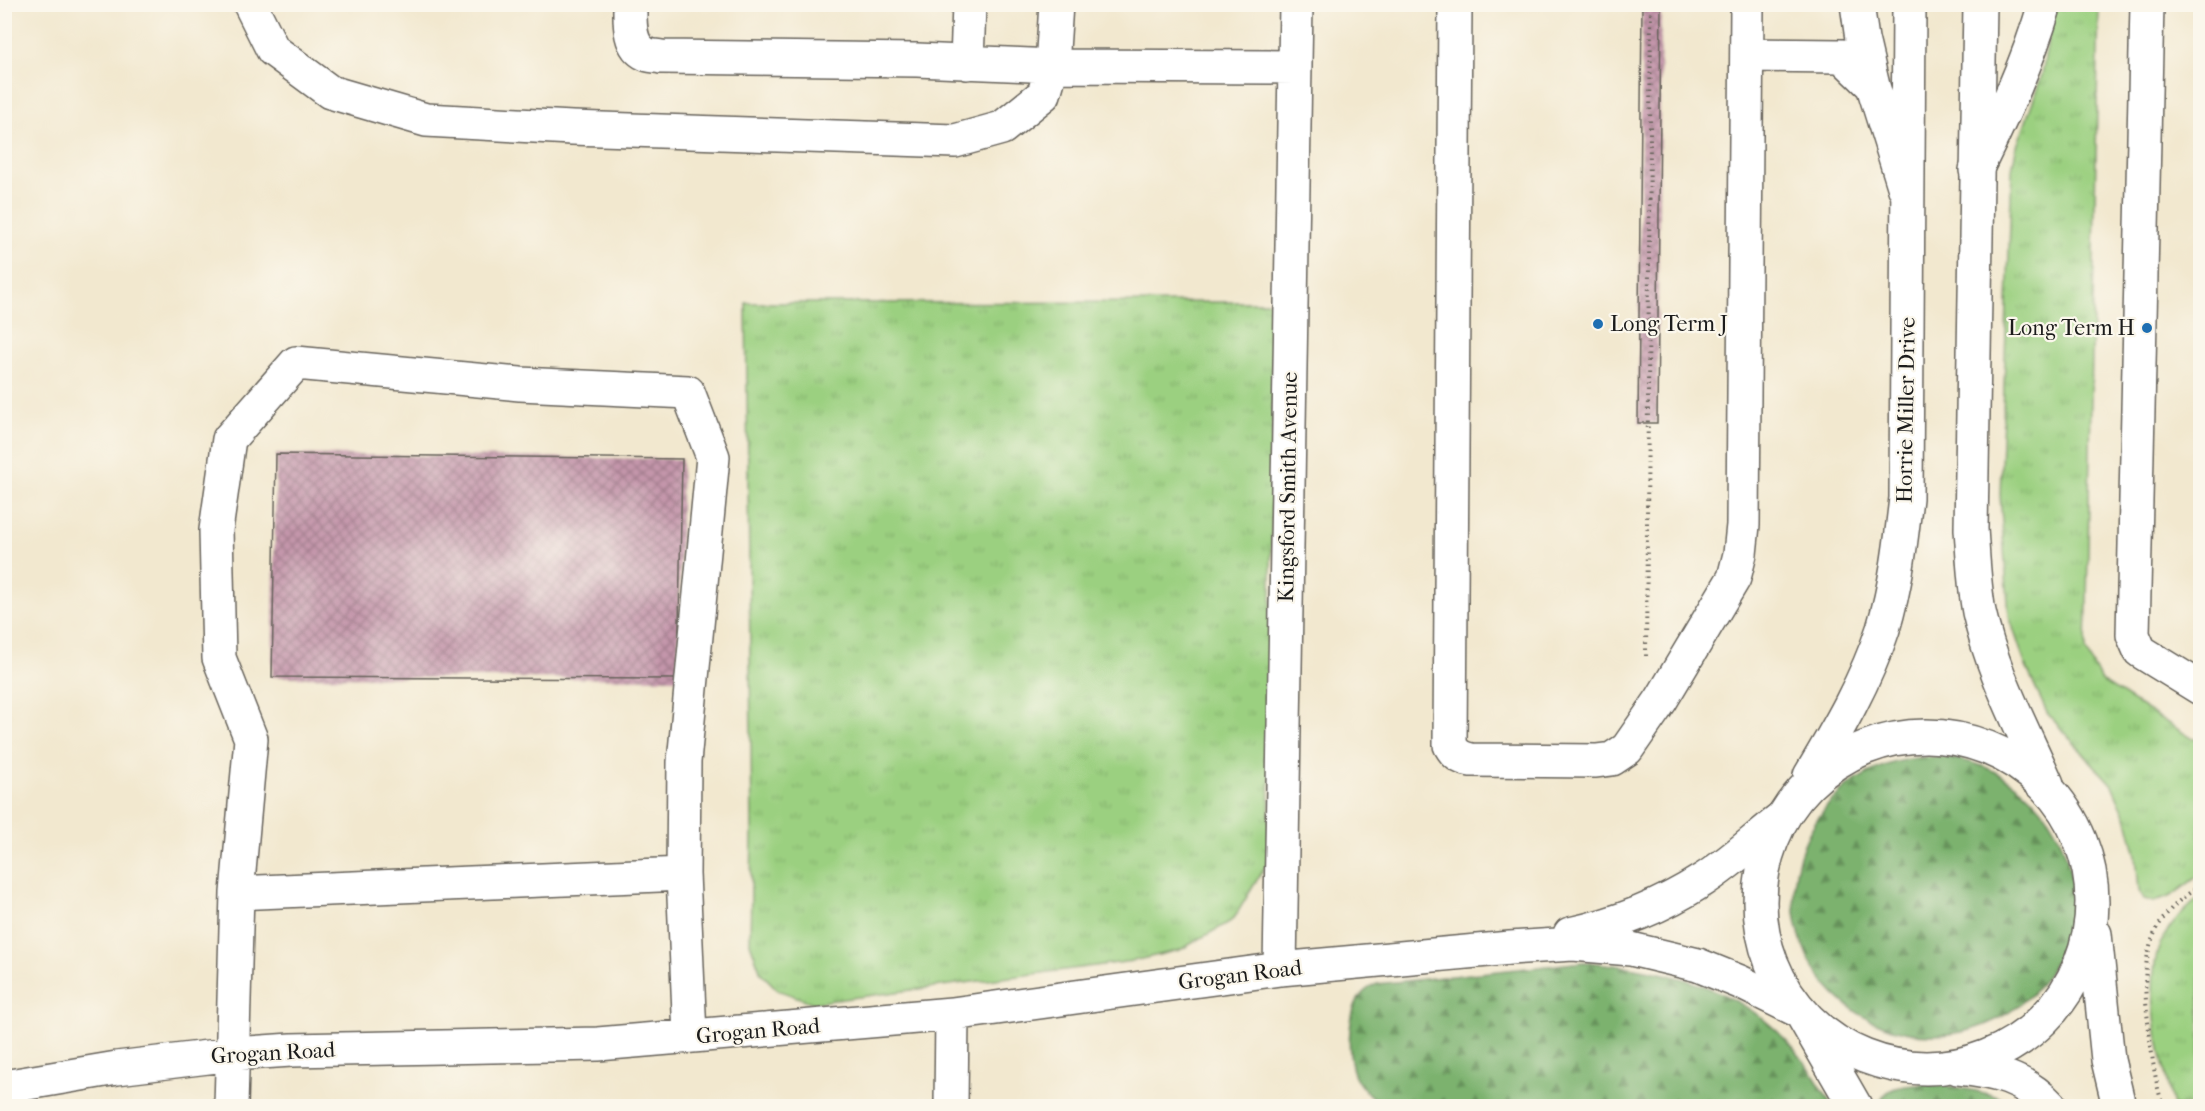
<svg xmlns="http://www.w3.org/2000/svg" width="2205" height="1111" viewBox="0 0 2205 1111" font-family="'IM FELL French Canon',serif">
<defs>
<pattern id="grass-tufts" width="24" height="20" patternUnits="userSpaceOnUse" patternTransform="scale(1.5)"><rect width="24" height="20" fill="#9bd080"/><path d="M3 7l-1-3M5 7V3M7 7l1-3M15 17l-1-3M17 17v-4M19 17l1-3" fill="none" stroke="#85b26e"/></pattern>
<pattern id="forest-firs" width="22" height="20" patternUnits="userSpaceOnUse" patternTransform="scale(1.5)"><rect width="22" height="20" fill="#7cb26e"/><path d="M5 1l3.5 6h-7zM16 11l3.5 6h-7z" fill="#65905a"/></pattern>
<pattern id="building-cross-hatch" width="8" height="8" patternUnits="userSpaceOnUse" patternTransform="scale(1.5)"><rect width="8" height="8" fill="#c496ab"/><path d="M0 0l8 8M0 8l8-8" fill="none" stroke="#9e7a8a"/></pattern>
</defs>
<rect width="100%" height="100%" fill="#fbf7ec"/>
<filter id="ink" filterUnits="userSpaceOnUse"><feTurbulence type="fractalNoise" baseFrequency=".0167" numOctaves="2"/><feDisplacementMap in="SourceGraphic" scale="12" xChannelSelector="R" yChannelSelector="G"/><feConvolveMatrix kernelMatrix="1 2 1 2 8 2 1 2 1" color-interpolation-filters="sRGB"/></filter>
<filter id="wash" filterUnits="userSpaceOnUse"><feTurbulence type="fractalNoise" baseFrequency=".008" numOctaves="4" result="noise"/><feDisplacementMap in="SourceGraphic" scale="24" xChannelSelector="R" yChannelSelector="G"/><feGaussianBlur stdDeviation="1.35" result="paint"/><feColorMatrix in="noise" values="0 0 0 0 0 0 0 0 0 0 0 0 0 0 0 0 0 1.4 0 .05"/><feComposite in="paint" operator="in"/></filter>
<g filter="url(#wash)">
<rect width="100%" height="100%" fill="#f2e8cf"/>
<path fill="url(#grass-tufts)" stroke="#5c764e" stroke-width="1.5" d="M 2054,5 L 2099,5 L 2086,651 L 2101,681 L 2193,739 L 2200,739 L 2200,875 C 2183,885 2166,907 2144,900 L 2139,891 L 2136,856 L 2127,819 L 2112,785 L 2047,713 L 2025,664 L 2009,616 L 2000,495 L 2012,169 L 2016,149 L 2042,75 Z
M 1273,302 L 1269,860 L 1233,920 L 1180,950 L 1133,961 L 813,1003 L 778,990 L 761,973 L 750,943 L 752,833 L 746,303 Z
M 2200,897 L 2200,1106 L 2173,1106 C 2162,1063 2142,985 2161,942 C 2169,925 2186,909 2200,897 Z"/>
<path fill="url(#forest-firs)" stroke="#4c6745" stroke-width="1.5" d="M1794 896a139 139 0 1 1 278 0a139 139 0 1 1-278 0Z
M 1584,962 C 1659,968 1735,984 1788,1042 C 1806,1061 1819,1084 1832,1106 L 1383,1106 C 1372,1098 1361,1089 1355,1076 C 1346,1056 1347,1006 1365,991 C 1368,988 1373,986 1377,984 Z
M 1926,1084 C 1959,1087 1990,1091 2019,1106 L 1879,1106 C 1884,1084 1907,1086 1926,1084 Z"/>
<g id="blocks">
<path fill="url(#building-cross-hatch)" d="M 1642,4 L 1661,4 L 1657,423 L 1638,423 Z
M 276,454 L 682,459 L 678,679 L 272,677 Z"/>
</g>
</g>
<g filter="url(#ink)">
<use href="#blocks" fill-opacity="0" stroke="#67635b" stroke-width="1.5"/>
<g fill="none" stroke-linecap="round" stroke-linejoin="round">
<g stroke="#67635b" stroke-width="36">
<path id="minor" d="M 250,4 L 273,50 L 330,92 L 426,120 L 572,128 L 955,141 L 1002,128 L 1044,94 L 1052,66 L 1056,4
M 630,4 C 630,21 628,46 646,54 C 649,56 656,56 661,57 L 917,60 L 1052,66 L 1295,67
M 1455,4 L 1450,745 C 1455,754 1460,758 1471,760 L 1596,761 L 1612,759 L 1627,749 L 1661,700 L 1734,578 L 1740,554 L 1743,525 L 1747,4
M 1857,4 L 1862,39 L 1873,86 L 1905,189
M 2147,4 L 2133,635 L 2140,651 L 2200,688
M 1747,55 L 1842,56 L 1873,86
M 967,63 L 969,4
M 1976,170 C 2003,115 2028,63 2045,4
M 237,893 L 683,874
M 1570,934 C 1618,924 1661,907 1703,880 C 1730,863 1754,840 1780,820
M 1280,969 L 1296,4
M 1803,1016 L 1855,1106
M 4,1087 L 117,1068 L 233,1054 L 291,1050 L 598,1044 L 952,1014 L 1280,969 L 1510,948 L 1573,944 L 1631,949 L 1698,965 L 1740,982 L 1799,1011
M 231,1106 L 237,893 L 251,739 L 219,658 L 216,530 L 229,439 L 296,363 L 520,384 L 688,392 L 713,457 L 684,762 L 683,874 L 690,1036
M 951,1106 L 952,1014"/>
</g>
<g stroke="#67635b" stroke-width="36">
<path id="major" d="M 1980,4 L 1971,529 C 1973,556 1974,585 1979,612 C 1992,672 2022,727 2047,784
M1760 902a166 166 0 1 1 332 0a166 166 0 1 1-332 0Z
M 1810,776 C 1838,729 1866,681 1883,629 C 1896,586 1901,542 1906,498 L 1909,4
M 2095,934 L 2108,1060 L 2119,1106
M 1958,1068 C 1994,1071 2025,1079 2050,1106"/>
</g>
<path stroke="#67635b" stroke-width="4" stroke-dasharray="1.5 4.5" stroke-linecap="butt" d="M 1646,656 L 1651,4
M 2163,1106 C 2155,1082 2152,1056 2149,1030 C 2141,967 2141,922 2200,886"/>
<use href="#minor" stroke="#fff" stroke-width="33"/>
<use href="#major" stroke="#fff" stroke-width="33"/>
</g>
</g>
<g fill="#1f6fb2" stroke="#fbf7ec" stroke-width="2">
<circle cx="1598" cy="324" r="6"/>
<circle cx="2147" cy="328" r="6"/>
</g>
<g text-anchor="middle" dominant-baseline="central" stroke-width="4.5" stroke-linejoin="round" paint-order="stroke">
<g font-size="22" fill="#1c1c1c" stroke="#fbf7ec" text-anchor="start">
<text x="1610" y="324">Long Term J</text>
<text x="2135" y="328" text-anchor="end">Long Term H</text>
</g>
<g font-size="22" fill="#1c1c1c" stroke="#fbf7ec">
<text transform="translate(1906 410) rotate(-89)">Horrie Miller Drive</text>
<text transform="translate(1288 487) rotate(-89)">Kingsford Smith Avenue</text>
<text transform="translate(1240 975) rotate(-7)">Grogan Road</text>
<text transform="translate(758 1031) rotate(-5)">Grogan Road</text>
<text transform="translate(273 1053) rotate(-3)">Grogan Road</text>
</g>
</g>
<rect width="2205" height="1111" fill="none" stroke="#fbf7ec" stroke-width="24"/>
</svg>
